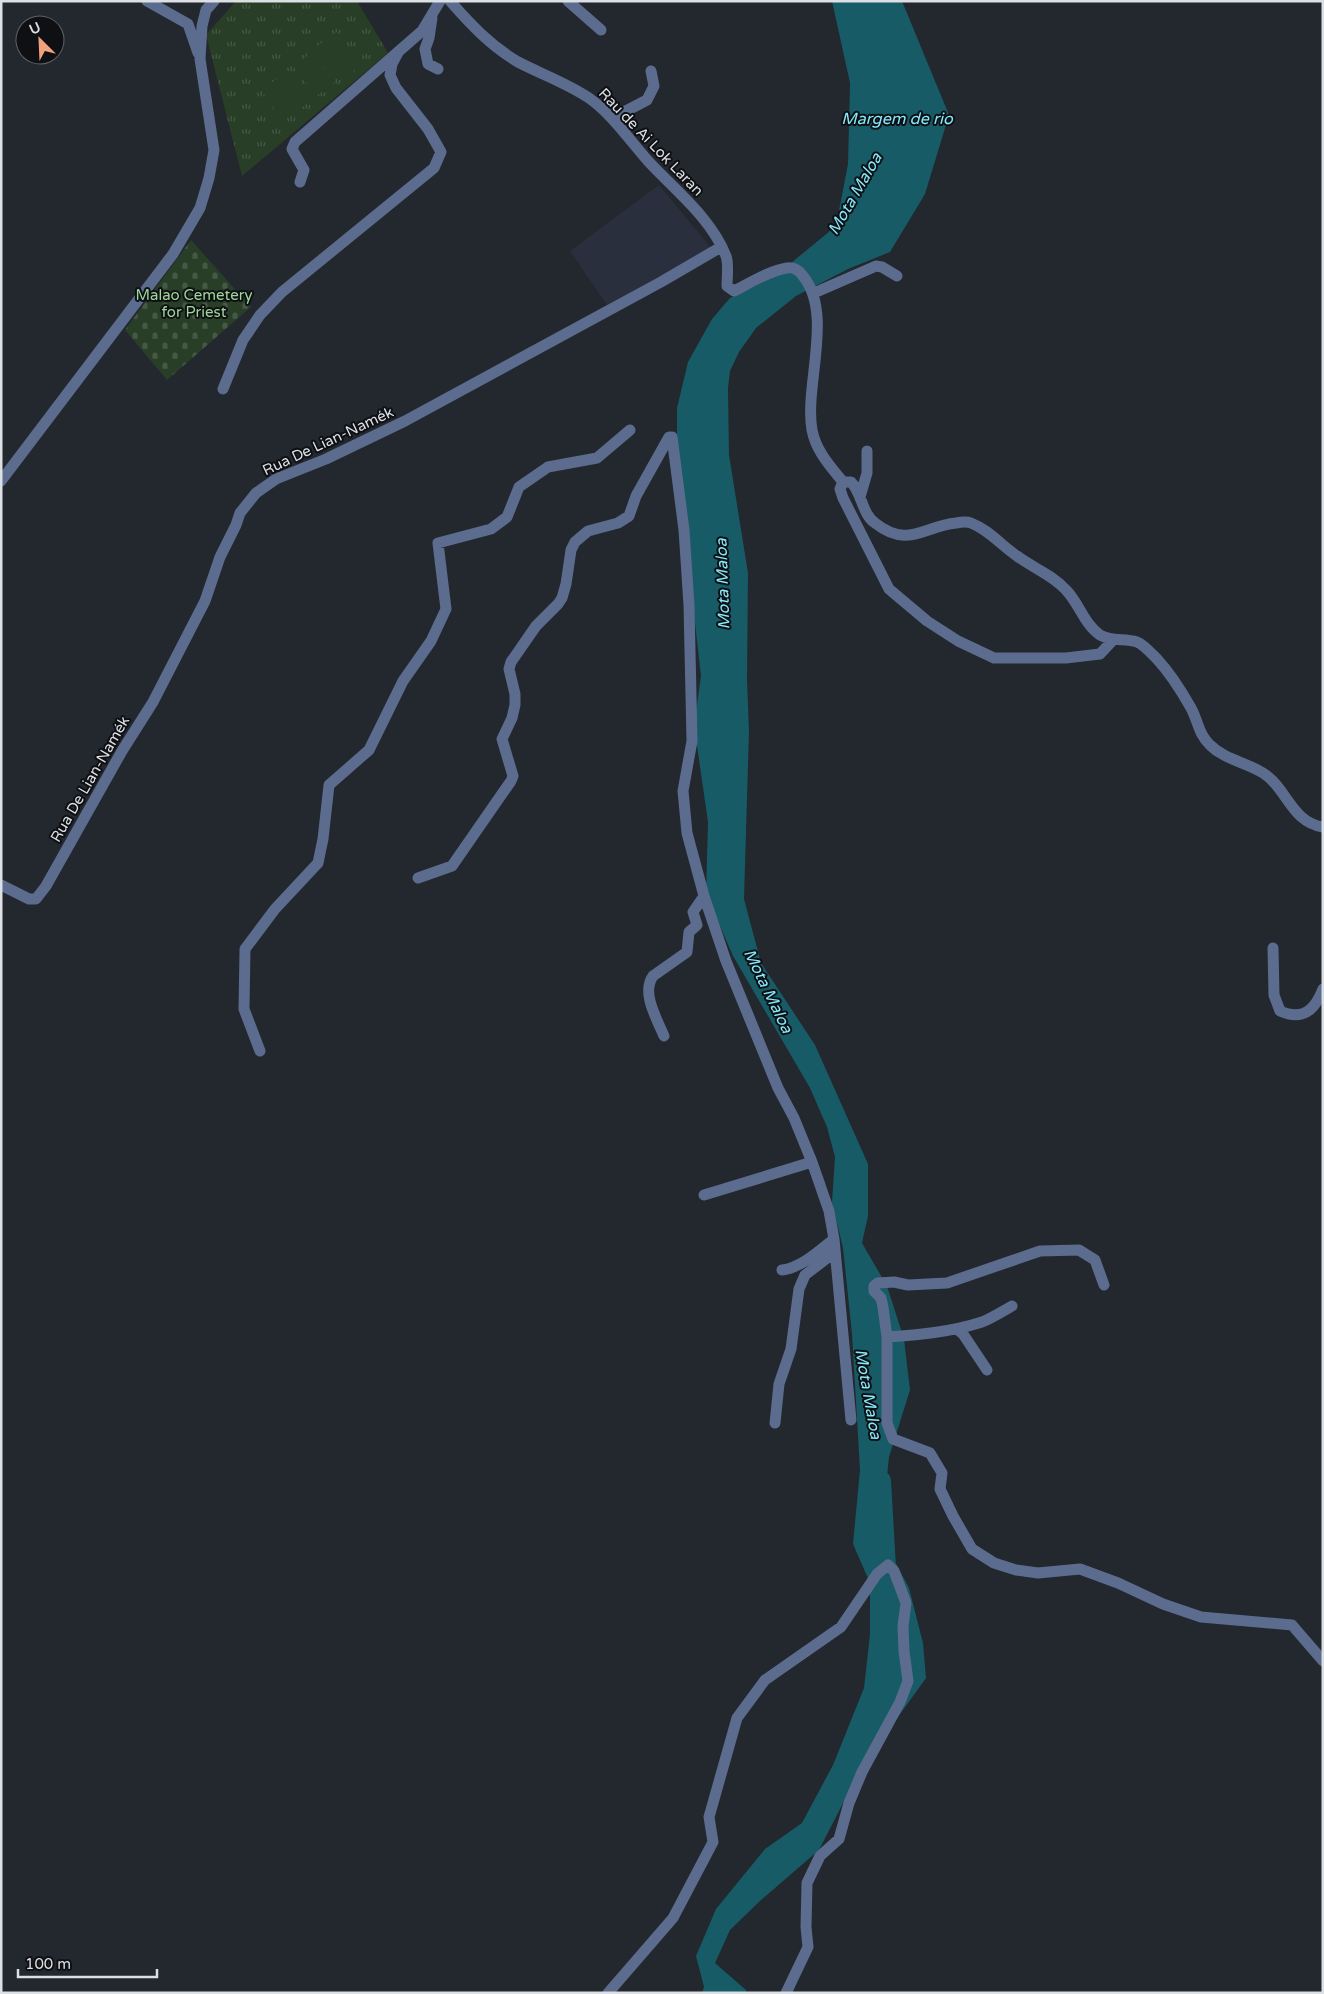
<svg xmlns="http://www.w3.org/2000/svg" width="1324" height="1994" viewBox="0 0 1324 1994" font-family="'Varela Round',sans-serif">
<defs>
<pattern id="grass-tufts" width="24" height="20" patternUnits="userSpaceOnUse" patternTransform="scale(1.25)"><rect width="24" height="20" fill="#283e27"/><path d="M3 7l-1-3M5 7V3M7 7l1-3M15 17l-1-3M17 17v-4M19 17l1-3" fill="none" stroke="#475946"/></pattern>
<pattern id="cemetery-stones" width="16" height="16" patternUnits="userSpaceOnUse" patternTransform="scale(1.25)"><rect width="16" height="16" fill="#283e27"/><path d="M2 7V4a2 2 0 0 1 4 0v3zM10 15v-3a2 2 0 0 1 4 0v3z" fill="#475946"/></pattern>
</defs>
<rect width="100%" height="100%" fill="#23272e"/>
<path fill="#292f3c" d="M 659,185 L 712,249 L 607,305 L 570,251 Z"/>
<path fill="url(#grass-tufts)" d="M 236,1 L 357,1 L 388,53 L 242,176 L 206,35 Z"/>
<path fill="url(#cemetery-stones)" d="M 191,240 L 251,307 L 167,380 L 125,330 Z"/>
<path fill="#283e27" d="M 337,32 L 361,65 L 340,80 L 316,47 Z
M 313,52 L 335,82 L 316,96 L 293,66 Z
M 290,70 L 311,101 L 283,121 L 261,90 Z"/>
<path fill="#165b66" d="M 832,1 L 902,1 L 949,115 L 925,194 L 890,252 L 848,269 L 796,296 L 756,328 L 739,352 L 730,371 L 728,388 L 729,455 L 748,573 L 747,678 L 749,732 L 744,899 L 761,963 L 815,1045 L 868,1164 L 868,1216 L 862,1243 L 887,1286 L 904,1339 L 910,1390 L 889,1457 L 881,1535 L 909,1588 L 923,1643 L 926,1678 L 860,1770 L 819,1850 L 761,1900 L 730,1930 L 715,1963 L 746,1990 L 746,1993 L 702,1993 L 704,1987 L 696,1956 L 716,1909 L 765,1849 L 802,1823 L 833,1765 L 864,1688 L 870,1634 L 870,1583 L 853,1544 L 860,1470 L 852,1334 L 843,1248 L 832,1202 L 835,1157 L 827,1127 L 810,1088 L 733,956 L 706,894 L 708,822 L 694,725 L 701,676 L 677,465 L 677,408 L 688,362 L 712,319 L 730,298 L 774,277 L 836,226 L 848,164 L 850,83 Z"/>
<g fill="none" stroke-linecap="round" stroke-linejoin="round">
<path stroke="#165b66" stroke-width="16" d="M 883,1480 L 888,1568"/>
<path stroke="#5b6c8e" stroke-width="11" d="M 147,1 L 188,24 L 198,53
M 450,1 C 471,25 491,46 518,62 C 541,74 567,83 589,98 C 613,115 630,141 649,162 C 676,191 711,218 726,256 C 729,264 727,278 727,286 L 734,291 C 748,284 771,270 787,268 C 794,267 799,270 803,276 C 834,314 804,386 812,430 C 816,451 830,466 843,482 L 851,482 C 862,493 862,514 875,523 C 908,549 924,526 956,523 C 961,522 966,521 971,523 C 989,530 1001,545 1017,556 C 1033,568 1053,575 1066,590 C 1079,603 1084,624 1100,635 C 1112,642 1124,638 1137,642 C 1143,644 1152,654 1157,659 C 1170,673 1182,692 1191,708 C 1198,721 1199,735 1210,745 C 1225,760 1246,762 1263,773 C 1287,788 1291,822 1323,827
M 568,1 L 601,30
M 432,18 L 429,38 L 425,49 L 428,64 L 438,69
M 615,122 L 622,113 L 647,100 L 654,86 L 651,71
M 300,182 L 304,170 L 292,149 L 295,142 L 422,31 L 440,1
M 814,293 L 876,266 L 882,267 L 897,276
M 223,389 L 243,340 L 260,315 L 282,292 L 434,168 L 441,152 L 428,129 L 396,88 L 390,75 L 392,64 L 399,51
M 1,481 L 173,254 L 200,208 L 209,178 L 214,150 L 200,59 L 202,26 L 206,10 L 214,1
M 843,482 L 840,489 L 843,498 L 889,589 L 927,621 L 958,641 L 994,658 L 1066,658 L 1100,654 L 1113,640
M 860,497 L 867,473 L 867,451
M 418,878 L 452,866 L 511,781 L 513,776 L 502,739 L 512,718 L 515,705 L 515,694 L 509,669 L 511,662 L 536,626 L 558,604 L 562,598 L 566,584 L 571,550 L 575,542 L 588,531 L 618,523 L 629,516 L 636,496 L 669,437 L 672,437 L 684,530 L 689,605 L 692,741 L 683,791 L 687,833 L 704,896 L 726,961 L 778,1088 L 794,1118 L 812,1162 L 829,1211 L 834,1239 L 851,1420
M 1,885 L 29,899 L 36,899 L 46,886 L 122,751 L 153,702 L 205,601 L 220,557 L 236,525 L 240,513 L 256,493 L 276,479 L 326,459 L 405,421 L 661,282 L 721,247
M 1273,948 L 1274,995 L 1280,1011 C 1303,1021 1315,1010 1323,989
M 664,1036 C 657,1019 641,993 653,976 L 687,952 L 689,932 L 697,925 L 693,912 L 704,896
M 260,1051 L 244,1009 L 245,949 L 275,909 L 318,863 L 323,839 L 329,785 L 369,750 L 403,681 L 431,641 L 446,609 L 438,543 L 491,529 L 507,517 L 519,487 L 548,467 L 597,458 L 630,430
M 704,1195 L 812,1162
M 782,1270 C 801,1268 820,1250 834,1239
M 1104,1285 L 1095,1260 L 1079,1250 L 1040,1251 L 947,1283 L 908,1285 L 894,1282 L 878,1283 L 874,1286 L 874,1291 L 881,1298 L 883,1307 L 887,1337 L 887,1423 L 893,1439 L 930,1453 L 942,1473 L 940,1489 L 953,1516 L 972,1549 L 994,1563 L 1016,1570 L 1038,1573 L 1080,1569 L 1118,1583 L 1163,1604 L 1201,1617 L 1292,1625 L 1323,1661
M 957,1329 L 963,1334 L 987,1370
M 887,1337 C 918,1335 951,1332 982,1322 C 992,1318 1003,1311 1012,1306
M 775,1423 L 779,1384 L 791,1349 L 799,1289 L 805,1275 L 835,1252
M 608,1993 L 673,1918 L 713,1842 L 709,1817 L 737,1718 L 765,1680 L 841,1627 L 877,1574 L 888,1565 L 894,1571 L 906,1603 L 903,1626 L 904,1651 L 908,1681 L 900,1702 L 862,1772 L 849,1803 L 839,1839 L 820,1856 L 807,1883 L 806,1927 L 808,1947 L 786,1993"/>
</g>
<g text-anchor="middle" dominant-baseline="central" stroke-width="4" stroke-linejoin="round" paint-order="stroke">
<g font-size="15" fill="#dcdfe4" stroke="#0e1013">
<text transform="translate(651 142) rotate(46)">Rau de Ai Lok Laran</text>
<text transform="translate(328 441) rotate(-25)">Rua De Lian-Namék</text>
<text transform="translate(90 779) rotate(-60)">Rua De Lian-Namék</text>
</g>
<g font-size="15" fill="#9ed59b" stroke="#0e1013">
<text x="194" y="295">Malao Cemetery<tspan x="194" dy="17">for Priest</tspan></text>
</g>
<g font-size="16" font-style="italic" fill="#85eafd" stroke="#0e1013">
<text x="897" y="119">Margem de rio</text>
<text transform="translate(855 194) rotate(-60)">Mota Maloa</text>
<text transform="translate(723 584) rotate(-92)">Mota Maloa</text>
<text transform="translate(768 991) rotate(64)">Mota Maloa</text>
<text transform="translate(868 1394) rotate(80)">Mota Maloa</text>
</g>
</g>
<rect width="1324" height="1994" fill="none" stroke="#dcdfe4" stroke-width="5"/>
<g transform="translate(40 40) rotate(336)"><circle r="24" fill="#0e1013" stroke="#606367"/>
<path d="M0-4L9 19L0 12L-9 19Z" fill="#f1a17c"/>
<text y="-8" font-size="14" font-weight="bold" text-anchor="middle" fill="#dcdfe4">U</text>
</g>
<path d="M18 1969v8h139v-8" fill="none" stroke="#dcdfe4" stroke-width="2.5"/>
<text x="25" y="1969" font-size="15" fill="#dcdfe4" stroke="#0e1013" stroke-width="4" paint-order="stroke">100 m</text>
</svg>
